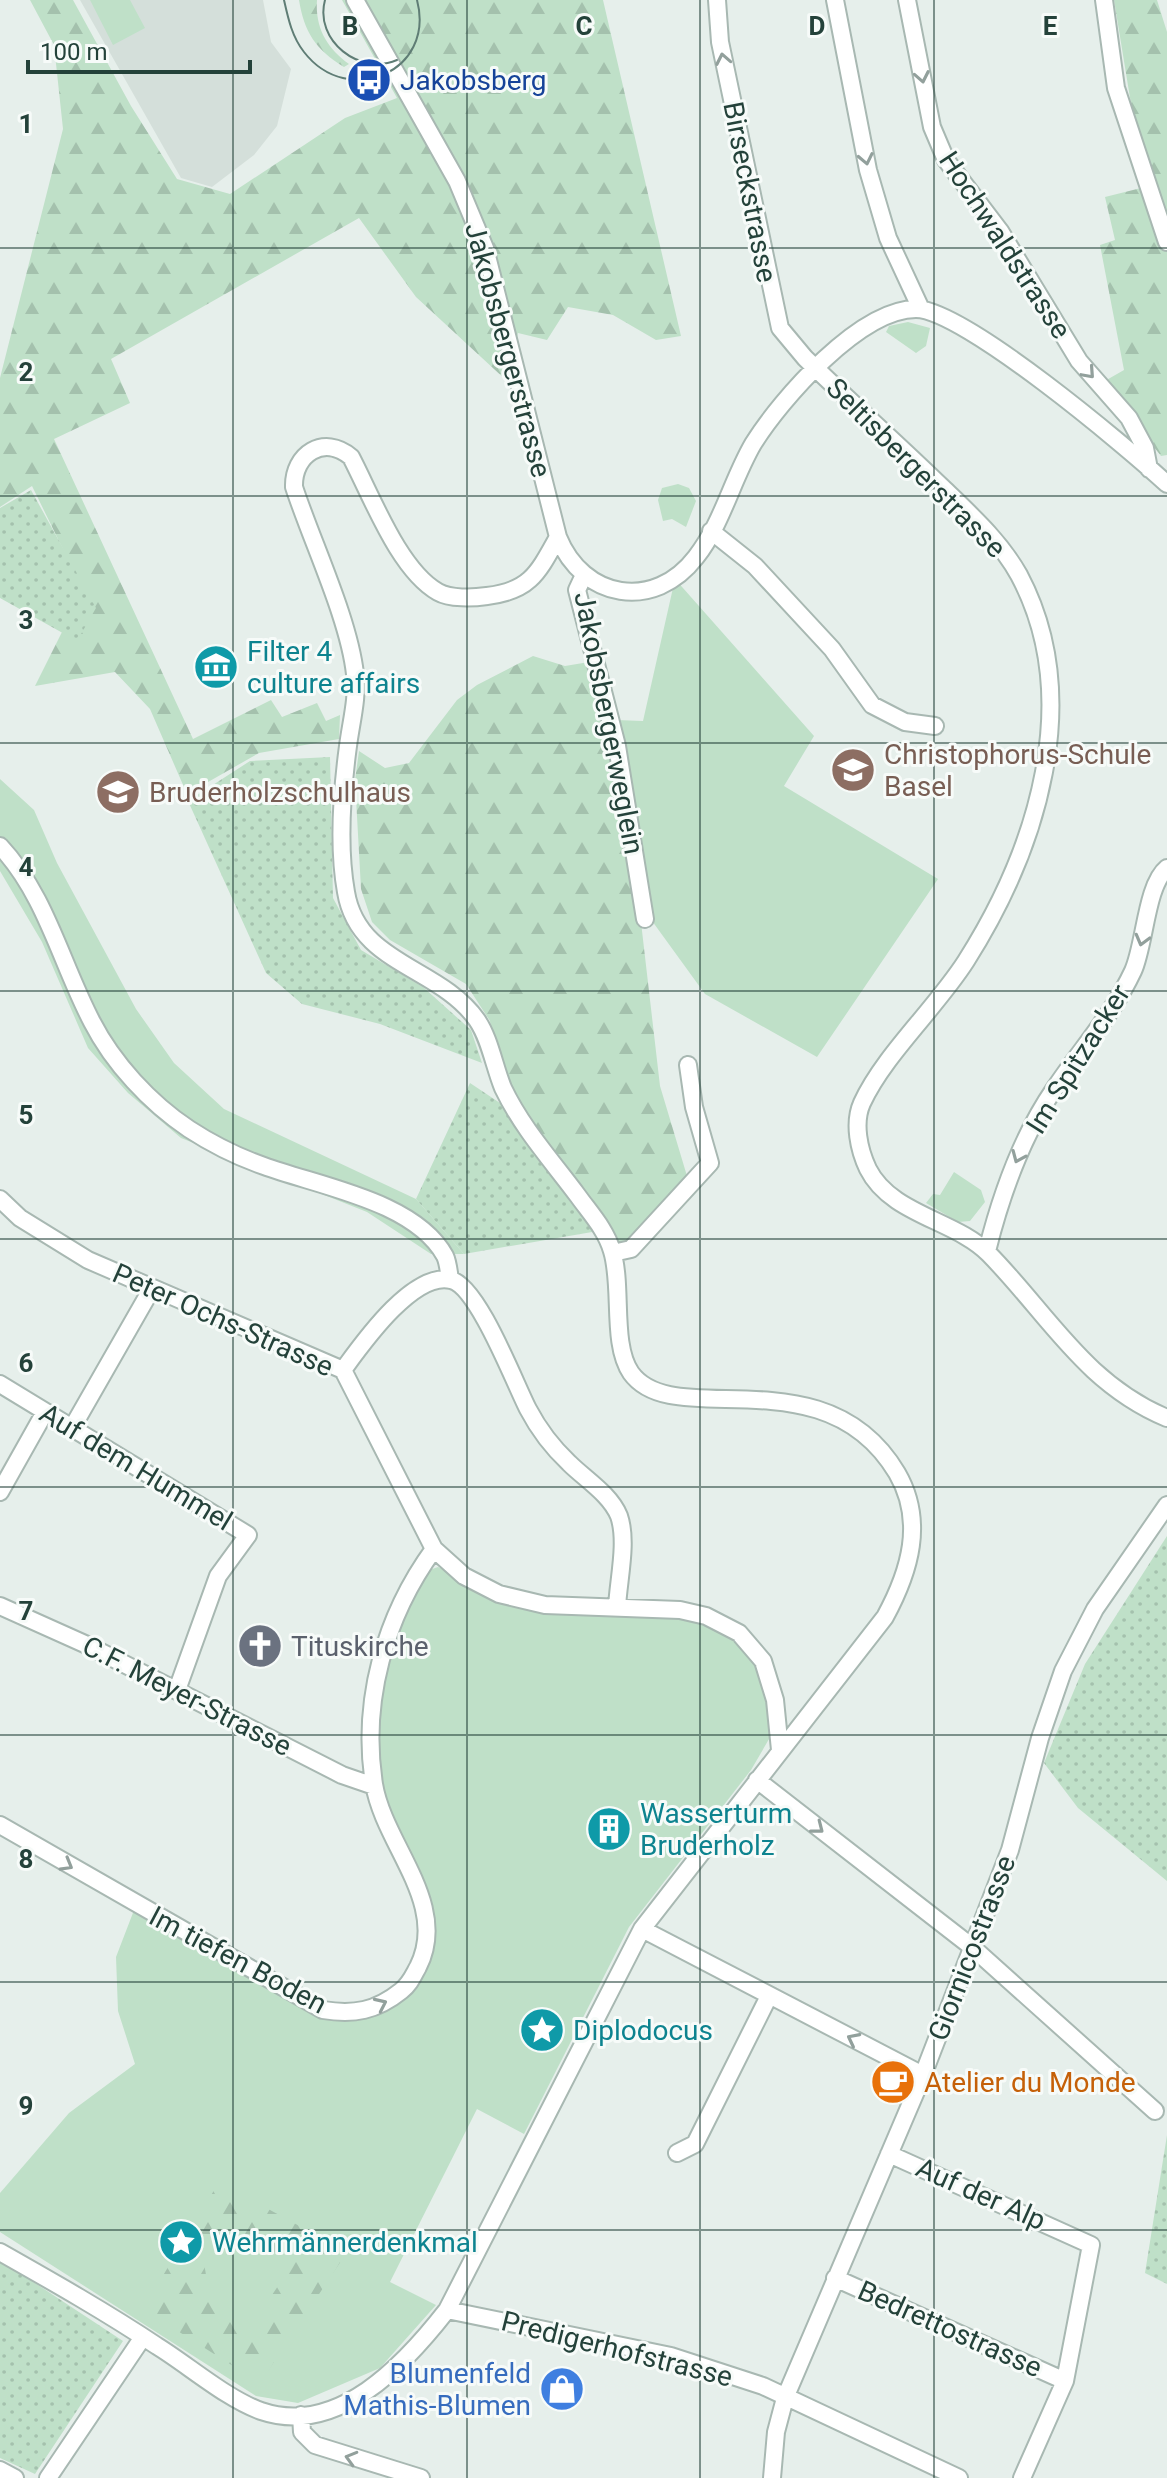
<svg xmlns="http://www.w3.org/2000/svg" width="1167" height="2478" viewBox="0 0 1167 2478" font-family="Roboto,sans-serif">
<defs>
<pattern id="forest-firs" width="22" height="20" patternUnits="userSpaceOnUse" patternTransform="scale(2)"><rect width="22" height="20" fill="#bfe0c8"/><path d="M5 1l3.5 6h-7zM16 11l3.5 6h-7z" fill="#a4c1ad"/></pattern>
<pattern id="garden-dots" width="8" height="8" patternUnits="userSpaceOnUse" patternTransform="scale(2)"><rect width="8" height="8" fill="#bfe0c8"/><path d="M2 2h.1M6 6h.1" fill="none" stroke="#a4c1ad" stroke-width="1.8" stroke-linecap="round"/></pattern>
</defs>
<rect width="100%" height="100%" fill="#e6efeb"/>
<path fill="#d4dfda" d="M 80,0 L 263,0 L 271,42 L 291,69 L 277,126 L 254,155 L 212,187 L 181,178 Z"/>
<path fill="#bfe0c8" d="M 90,0 L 130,0 L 145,28 L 113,45 Z
M 908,322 L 930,328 L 926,346 L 916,353 L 886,332 L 889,326 Z
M 678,484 L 689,488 L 696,501 L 686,527 L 672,519 L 663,521 L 658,500 L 662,488 Z
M 675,579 L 814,736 L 784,786 L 938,879 L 817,1057 L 705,994 L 647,914 L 616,720 L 643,721 Z
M 0,779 L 34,810 L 57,863 L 136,1009 L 174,1063 L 224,1109 L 416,1199 L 464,1254 L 431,1254 L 367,1212 L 181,1138 L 128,1093 L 88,1048 L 42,942 L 0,871 Z
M 954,1172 L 981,1190 L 985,1202 L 970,1221 L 958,1222 L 926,1203 L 933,1194 L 940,1195 Z
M 438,1567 L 499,1594 L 706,1616 L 763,1661 L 776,1727 L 751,1770 L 629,1927 L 524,2134 L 477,2109 L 390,2282 L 436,2305 L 380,2368 L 298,2403 L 256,2396 L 0,2232 L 0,2193 L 69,2113 L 135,2064 L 118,2011 L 116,1957 L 136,1905 L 348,2014 L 409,1985 L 428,1921 L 374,1786 L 377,1668 L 415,1575 Z"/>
<path fill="url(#forest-firs)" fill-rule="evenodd" d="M 30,0 L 73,0 L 131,106 L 177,179 L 230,194 L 345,118 L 397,98 L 342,0 L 603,0 L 681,336 L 656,340 L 613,315 L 568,307 L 547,340 L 518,333 L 507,381 L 416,297 L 359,218 L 111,359 L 130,403 L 54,439 L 193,739 L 271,700 L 282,717 L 317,703 L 326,721 L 340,715 L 339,739 L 259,753 L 187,794 L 150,709 L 115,672 L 35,686 L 83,590 L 32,486 L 0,507 L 0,378 L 63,129 L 54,45 Z
M 299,0 L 317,0 C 315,28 327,48 349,64 L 344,67 C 316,50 304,32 299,0 Z
M 1114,0 L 1157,0 L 1167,32 L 1167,455 L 1161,456 L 1103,382 L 1124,370 L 1100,245 L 1115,240 L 1105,197 L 1157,184 L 1132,110 Z
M 533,656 L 565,666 L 589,662 L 611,744 L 639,905 L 660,1086 L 690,1186 L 631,1249 L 613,1253 L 500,1103 L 490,1021 L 466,984 L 390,940 L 372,922 L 361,889 L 355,780 L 359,751 L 385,768 L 409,763 L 457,700 L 477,685 Z
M 219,2182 L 347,2252 L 260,2383 L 143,2309 ZM 230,2235 L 276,2253 L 284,2277 L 252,2325 L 212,2308 L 203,2258 Z"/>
<path fill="url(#garden-dots)" d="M 31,490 L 96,608 L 77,641 L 0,598 L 0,508 Z
M 330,757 L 333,898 L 361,950 L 423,987 L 471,1030 L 482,1063 L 380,1024 L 302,1004 L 266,973 L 188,801 L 250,761 Z
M 470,1083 L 500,1103 L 598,1231 L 464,1254 L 416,1199 Z
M 1167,1536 L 1167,1881 L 1078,1808 L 1044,1763 L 1085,1664 Z
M 1167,2135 L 1167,2284 L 1145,2273 Z
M 0,2260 L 123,2341 L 35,2474 L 0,2458 Z"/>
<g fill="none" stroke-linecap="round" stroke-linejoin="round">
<g stroke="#a8b8b2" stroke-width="20">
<path id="street" d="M 355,0 L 457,181 L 485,248 L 558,537 C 583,599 654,612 696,557 C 722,524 732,480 753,444 C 781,399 860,309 916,309 C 963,309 1127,447 1167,484
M 717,0 L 720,42 L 780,328 L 805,358 C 850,402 898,444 943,488 C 971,515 1000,541 1019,575 C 1085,699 1037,849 966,961 C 936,1008 884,1055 862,1103 C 853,1123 859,1150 868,1169 C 891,1215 956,1220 989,1254 C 1048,1314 1085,1384 1167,1418
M 835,0 L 868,170 L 888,238 L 921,309
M 907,0 L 932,127 L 946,160 L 1000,231 L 1079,361 L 1129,418 L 1145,448 L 1149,469
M 1104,0 L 1116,88 L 1167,242
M 711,531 L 755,566 L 832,649 L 872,705 L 905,722 L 935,726
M 584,575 L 577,590 L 617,746 L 645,919
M 0,846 C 46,895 61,963 92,1022 C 113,1063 150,1103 189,1129 C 212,1144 238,1157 264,1166 C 318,1186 415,1201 445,1256 C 448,1262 449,1273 450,1280
M 0,1199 L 20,1218 L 88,1260 L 343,1370 L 434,1549 L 464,1576 L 499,1594 L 545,1605 L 680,1610 L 706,1616 L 739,1633 L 763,1661 L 775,1700 L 780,1750
M 987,1251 C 1001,1195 1021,1137 1055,1088 C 1081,1049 1113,1014 1133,971 C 1145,945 1146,885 1167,868
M 613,1253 L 631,1249 L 710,1163 L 694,1107 L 688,1065
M 343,1370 C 362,1344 413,1271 451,1280 C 478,1286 515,1384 528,1409 C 539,1430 552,1447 569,1463 C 585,1479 610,1494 619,1516 C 628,1542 618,1581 617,1608
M 0,1384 L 248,1535 L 218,1576 L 177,1690
M 72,1428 L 151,1290
M 0,1492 L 45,1412
M 0,1606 L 87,1645 L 342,1775 L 374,1786
M 757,1780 L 972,1947 L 1155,2111
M 0,1825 L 323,2010 C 354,2015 376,2011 401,1991 C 410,1984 413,1976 418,1967 C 450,1904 384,1845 374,1784 C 361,1701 385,1616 434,1549
M 642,1929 L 923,2075
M 677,2153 L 695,2144 L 769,1996
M 889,2154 L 1091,2245 L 1065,2381 L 1022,2478
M 0,2252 C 53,2282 106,2312 157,2346 C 188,2365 227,2399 261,2411 C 338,2437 405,2364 447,2310 L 642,1929 L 885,1617 C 910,1571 925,1521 897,1473 C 824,1351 674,1433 631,1373 C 611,1344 623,1286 612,1251 C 606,1230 591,1214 578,1196 C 552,1161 522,1128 503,1088 C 494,1066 490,1039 477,1020 C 439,966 358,965 346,892 C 338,848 342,791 348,746 C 351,722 358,698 355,674 C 349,619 312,542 294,487 C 293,454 324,434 351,457 C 372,497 399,570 438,592 C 450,599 473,598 487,596 C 530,591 538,573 558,537
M 835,2278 L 1065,2381
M 447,2310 L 671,2356 L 763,2386 L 959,2478
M 301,2415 L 302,2432 L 315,2445 L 421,2478
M 0,2470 L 15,2478
M 48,2478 L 143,2337
M 772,2478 L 776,2432 L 785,2398 L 923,2075 L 1010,1850 L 1040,1738 L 1063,1671 L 1095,1609 L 1167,1505"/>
</g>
<use href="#street" stroke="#fff" stroke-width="16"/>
<path stroke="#5f7d75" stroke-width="2" d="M 284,0 C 288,18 292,37 304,52 C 348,109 436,72 417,0
M 325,0 C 314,41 360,76 397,60"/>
</g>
<defs><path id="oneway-chevron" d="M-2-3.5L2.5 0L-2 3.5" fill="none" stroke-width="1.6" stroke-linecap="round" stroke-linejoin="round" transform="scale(2)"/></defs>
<g stroke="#92a09c">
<use href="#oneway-chevron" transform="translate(723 59) rotate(-101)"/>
<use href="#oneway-chevron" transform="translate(922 77) rotate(79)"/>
<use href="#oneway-chevron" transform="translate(866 159) rotate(78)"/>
<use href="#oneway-chevron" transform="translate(1089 373) rotate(48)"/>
<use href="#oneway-chevron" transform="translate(1142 940) rotate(105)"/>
<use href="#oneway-chevron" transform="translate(1018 1157) rotate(113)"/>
<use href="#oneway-chevron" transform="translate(818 1828) rotate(38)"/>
<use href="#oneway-chevron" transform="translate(67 1865) rotate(30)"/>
<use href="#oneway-chevron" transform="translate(381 2004) rotate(-25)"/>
<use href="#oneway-chevron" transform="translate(853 2039) rotate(-153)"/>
<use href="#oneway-chevron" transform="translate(351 2458) rotate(-164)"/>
</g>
<path fill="none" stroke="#24423a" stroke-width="2" stroke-opacity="0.55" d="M 233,0 L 233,2478M 467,0 L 467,2478M 700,0 L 700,2478M 934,0 L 934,2478M 0,248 L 1167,248M 0,496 L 1167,496M 0,743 L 1167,743M 0,991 L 1167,991M 0,1239 L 1167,1239M 0,1487 L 1167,1487M 0,1735 L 1167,1735M 0,1982 L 1167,1982M 0,2230 L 1167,2230"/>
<defs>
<g id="bus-disc" transform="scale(2.3)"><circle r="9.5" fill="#1a4fb4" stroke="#f7fbf9"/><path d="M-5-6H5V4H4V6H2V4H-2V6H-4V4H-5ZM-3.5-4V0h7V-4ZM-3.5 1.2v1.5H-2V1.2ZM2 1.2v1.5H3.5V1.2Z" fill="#fff"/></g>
<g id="museum-disc" transform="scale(2.3)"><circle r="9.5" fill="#0f9aa8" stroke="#f7fbf9"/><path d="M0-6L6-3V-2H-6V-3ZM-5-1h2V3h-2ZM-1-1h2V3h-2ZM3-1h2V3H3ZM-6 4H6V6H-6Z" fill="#fff"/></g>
<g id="school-disc" transform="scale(2.3)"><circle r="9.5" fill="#8d6e63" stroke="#f7fbf9"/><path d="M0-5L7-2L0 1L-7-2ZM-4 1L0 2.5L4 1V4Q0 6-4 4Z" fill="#fff"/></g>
<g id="church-disc" transform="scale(2.3)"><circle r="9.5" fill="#6b7280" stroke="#f7fbf9"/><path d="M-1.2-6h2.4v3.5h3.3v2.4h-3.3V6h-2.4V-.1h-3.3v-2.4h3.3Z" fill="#fff"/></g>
<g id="building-disc" transform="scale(2.3)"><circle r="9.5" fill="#0f9aa8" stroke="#f7fbf9"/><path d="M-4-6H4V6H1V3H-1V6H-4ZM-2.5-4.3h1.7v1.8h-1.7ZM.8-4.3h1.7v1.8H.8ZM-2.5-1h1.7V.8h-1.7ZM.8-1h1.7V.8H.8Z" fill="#fff"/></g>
<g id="sight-disc" transform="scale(2.3)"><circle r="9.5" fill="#0f9aa8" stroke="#f7fbf9"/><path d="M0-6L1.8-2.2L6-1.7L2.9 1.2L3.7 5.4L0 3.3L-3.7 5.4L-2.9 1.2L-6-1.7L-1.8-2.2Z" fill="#fff"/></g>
<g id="cafe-disc" transform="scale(2.3)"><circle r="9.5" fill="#e8710a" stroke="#f7fbf9"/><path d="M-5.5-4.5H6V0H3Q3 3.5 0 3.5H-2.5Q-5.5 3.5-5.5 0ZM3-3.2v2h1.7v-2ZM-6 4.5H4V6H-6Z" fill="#fff"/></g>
<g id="shop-disc" transform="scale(2.3)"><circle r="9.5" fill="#3f7fe0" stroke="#f7fbf9"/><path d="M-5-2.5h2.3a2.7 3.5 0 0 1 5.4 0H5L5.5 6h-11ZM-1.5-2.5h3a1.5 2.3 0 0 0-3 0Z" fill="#fff"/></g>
</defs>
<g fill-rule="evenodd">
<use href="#bus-disc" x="369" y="80"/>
<use href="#museum-disc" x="216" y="667"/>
<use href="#school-disc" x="853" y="770"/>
<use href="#school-disc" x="118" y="792"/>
<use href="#church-disc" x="260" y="1646"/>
<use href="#building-disc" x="609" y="1829"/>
<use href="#sight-disc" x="542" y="2030"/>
<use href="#cafe-disc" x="893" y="2082"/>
<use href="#sight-disc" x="181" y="2242"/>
<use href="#shop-disc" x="562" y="2389"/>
</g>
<g text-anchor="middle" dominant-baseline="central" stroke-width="6" stroke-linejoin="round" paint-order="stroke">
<g font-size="28" fill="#164399" stroke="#f7fbf9" text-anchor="start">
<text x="400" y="80">Jakobsberg</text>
</g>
<g font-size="28" fill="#24423a" stroke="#f7fbf9">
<text transform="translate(750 192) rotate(79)">Birseckstrasse</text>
<text transform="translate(1005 245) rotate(57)">Hochwaldstrasse</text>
<text transform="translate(508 350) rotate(75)">Jakobsbergerstrasse</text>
<text transform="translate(916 468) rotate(45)">Seltisbergerstrasse</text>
<text transform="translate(609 723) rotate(79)">Jakobsbergerweglein</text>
<text transform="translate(1078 1059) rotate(-58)">Im Spitzacker</text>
<text transform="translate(223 1320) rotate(24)">Peter Ochs-Strasse</text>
<text transform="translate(136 1467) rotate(31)">Auf dem Hummel</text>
<text transform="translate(187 1696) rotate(27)">C.F. Meyer-Strasse</text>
<text transform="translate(972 1948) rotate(-69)">Giornicostrasse</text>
<text transform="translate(238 1960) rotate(28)">Im tiefen Boden</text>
<text transform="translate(981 2194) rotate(24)">Auf der Alp</text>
<text transform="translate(950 2329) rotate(24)">Bedrettostrasse</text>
<text transform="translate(617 2349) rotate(14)">Predigerhofstrasse</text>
</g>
<g font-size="28" fill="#0d838f" stroke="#f7fbf9" text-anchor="start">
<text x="247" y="651">Filter 4<tspan x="247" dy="32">culture affairs</tspan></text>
<text x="640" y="1813">Wasserturm<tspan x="640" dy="32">Bruderholz</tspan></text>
<text x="573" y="2030">Diplodocus</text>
<text x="212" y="2242">Wehrmännerdenkmal</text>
</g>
<g font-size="28" fill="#785e54" stroke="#f7fbf9" text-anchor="start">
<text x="884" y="754">Christophorus-Schule<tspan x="884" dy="32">Basel</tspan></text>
<text x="149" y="792">Bruderholzschulhaus</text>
</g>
<g font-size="28" fill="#5b616d" stroke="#f7fbf9" text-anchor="start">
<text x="291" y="1646">Tituskirche</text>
</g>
<g font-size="28" fill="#c56008" stroke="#f7fbf9" text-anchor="start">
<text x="924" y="2082">Atelier du Monde</text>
</g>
<g font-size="28" fill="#366cbe" stroke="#f7fbf9" text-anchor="end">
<text x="531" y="2373">Blumenfeld<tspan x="531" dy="32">Mathis-Blumen</tspan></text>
</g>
</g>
<g font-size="26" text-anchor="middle" font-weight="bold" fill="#24423a" stroke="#f7fbf9" stroke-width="6" stroke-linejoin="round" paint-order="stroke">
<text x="350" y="35">B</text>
<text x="584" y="35">C</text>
<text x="817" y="35">D</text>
<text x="1050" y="35">E</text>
<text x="26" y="133">1</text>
<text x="26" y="381">2</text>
<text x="26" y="629">3</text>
<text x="26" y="876">4</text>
<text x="26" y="1124">5</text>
<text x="26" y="1372">6</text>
<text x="26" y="1620">7</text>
<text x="26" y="1868">8</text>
<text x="26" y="2115">9</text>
</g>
<path d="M28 60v12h222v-12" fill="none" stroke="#24423a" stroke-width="4"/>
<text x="40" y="60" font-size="24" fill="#24423a" stroke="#f7fbf9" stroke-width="6" paint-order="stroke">100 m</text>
</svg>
